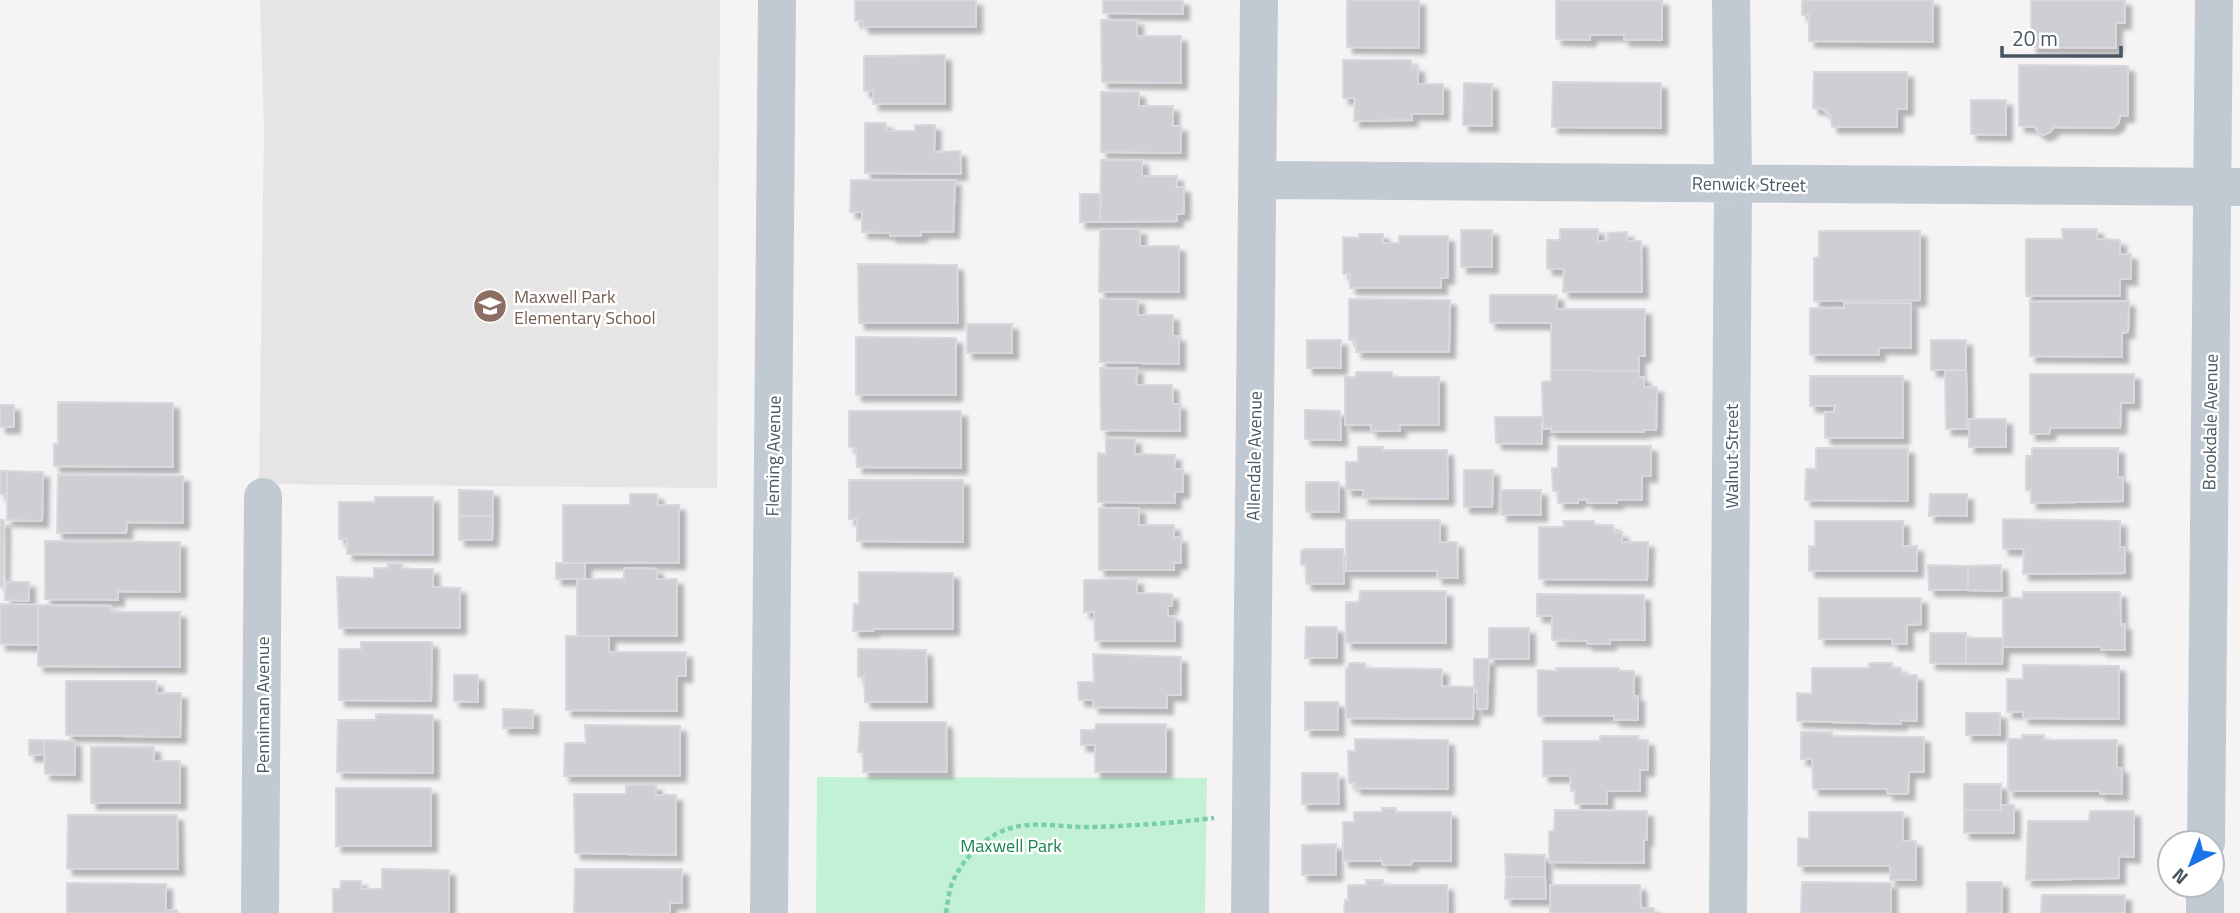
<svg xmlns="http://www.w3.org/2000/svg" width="2240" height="913" viewBox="0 0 2240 913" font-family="'Titillium Web',sans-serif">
<defs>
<filter id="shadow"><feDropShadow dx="6" dy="6" stdDeviation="2" flood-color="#0004"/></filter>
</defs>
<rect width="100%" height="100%" fill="#f5f3f3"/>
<path fill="#e6e4e5" d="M 260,0 L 720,0 L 717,488 L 259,484 L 264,128 Z"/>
<path fill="#c3f1d5" d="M 817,777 L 1207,778 L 1205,913 L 816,913 Z"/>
<path fill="#cdcfd5" stroke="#d7d9de" stroke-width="2" filter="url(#shadow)" d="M 855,0 L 976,0 L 976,27 L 863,27 L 863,21 L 855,21 Z
M 1103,0 L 1183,0 L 1183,14 L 1103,13 Z
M 1347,0 L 1419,0 L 1419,48 L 1347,47 Z
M 1556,0 L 1662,0 L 1662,40 L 1624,40 L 1624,35 L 1590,35 L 1590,40 L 1556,39 Z
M 1802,0 L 1933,0 L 1933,42 L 1809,41 L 1809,15 L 1802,15 Z
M 2031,0 L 2125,0 L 2125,23 L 2116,23 L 2116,48 L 2031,47 Z
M 1101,20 L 1137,20 L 1137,36 L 1181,36 L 1181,83 L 1102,82 Z
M 945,55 L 945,104 L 873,104 L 874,91 L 864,91 L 864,56 Z
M 1343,60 L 1411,60 L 1411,67 L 1418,67 L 1418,84 L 1443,84 L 1443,114 L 1411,114 L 1412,120 L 1354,121 L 1355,98 L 1343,98 Z
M 2019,65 L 2128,66 L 2128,116 L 2120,116 L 2118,124 L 2112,128 L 2054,127 L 2050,132 L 2044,135 L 2038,132 L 2035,127 L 2019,126 Z
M 1814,72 L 1907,72 L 1907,109 L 1897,109 L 1897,127 L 1832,127 L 1831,116 L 1821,108 L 1813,108 Z
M 1553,82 L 1661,83 L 1661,128 L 1552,127 Z
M 1464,83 L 1492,84 L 1492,126 L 1463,125 Z
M 1101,92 L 1139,92 L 1139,106 L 1173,106 L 1173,126 L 1181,126 L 1181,153 L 1101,152 Z
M 1971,100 L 2006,100 L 2006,135 L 1971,134 Z
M 865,123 L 886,123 L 886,131 L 915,131 L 915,125 L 935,125 L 934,152 L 960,151 L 961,174 L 865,173 Z
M 1101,160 L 1142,160 L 1142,176 L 1177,176 L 1176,187 L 1184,187 L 1184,214 L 1177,214 L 1177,221 L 1100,222 Z
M 851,180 L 955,180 L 953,232 L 921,232 L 921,236 L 890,236 L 890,233 L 862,232 L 862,212 L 850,212 Z
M 1080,194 L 1101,194 L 1100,222 L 1080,222 Z
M 1100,229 L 1140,229 L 1140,246 L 1179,246 L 1179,292 L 1099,292 Z
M 1560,229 L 1598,229 L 1598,241 L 1608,241 L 1608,233 L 1627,232 L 1627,241 L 1641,241 L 1642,292 L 1563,292 L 1564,269 L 1547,269 L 1547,240 L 1560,240 Z
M 2062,229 L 2097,229 L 2097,239 L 2120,240 L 2120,254 L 2131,254 L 2131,279 L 2120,279 L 2120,296 L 2026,296 L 2026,239 L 2063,239 Z
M 1461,230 L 1492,230 L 1492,267 L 1461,267 Z
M 1819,231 L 1920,231 L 1920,300 L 1814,301 L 1814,258 L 1819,257 Z
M 1359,234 L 1383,234 L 1383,243 L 1399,243 L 1399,236 L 1448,236 L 1448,278 L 1441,278 L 1441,288 L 1350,288 L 1350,274 L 1343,274 L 1343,237 L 1359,238 Z
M 858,264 L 957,265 L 958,323 L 859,323 Z
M 1490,295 L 1557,295 L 1557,309 L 1645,309 L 1645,356 L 1639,356 L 1639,371 L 1551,370 L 1551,323 L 1490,323 Z
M 1100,299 L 1138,299 L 1138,315 L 1173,315 L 1173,336 L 1179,336 L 1179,364 L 1100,362 Z
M 1349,299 L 1450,300 L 1449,352 L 1356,352 L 1356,340 L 1349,340 Z
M 2129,301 L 2128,332 L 2122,333 L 2122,357 L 2030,356 L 2030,302 Z
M 1844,303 L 1911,303 L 1911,348 L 1879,348 L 1879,355 L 1810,355 L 1810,308 L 1844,308 Z
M 967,324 L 1012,324 L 1012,353 L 967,353 Z
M 856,337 L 956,338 L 956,395 L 856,395 Z
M 1307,340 L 1341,340 L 1341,368 L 1307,368 Z
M 1931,340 L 1966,340 L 1966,370 L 1931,370 Z
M 1100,368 L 1137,368 L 1136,385 L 1172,385 L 1173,404 L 1180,404 L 1180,431 L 1101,430 Z
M 1551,370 L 1639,371 L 1639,377 L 1644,377 L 1644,387 L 1657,387 L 1656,430 L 1644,430 L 1644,432 L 1551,432 L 1551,428 L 1543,429 L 1542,382 L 1551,381 Z
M 1966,370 L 1967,429 L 1946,429 L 1945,371 Z
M 1356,372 L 1392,372 L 1392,377 L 1439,377 L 1439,425 L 1400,425 L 1400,431 L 1371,431 L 1371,425 L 1345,425 L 1345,377 L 1356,377 Z
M 2030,374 L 2134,374 L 2134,403 L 2121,403 L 2120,428 L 2050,428 L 2049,434 L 2030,434 Z
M 1810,376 L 1903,376 L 1903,438 L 1825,438 L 1825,412 L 1834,412 L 1835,406 L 1810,406 Z
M 58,402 L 173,403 L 173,467 L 54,466 L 54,444 L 58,444 Z
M 0,405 L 14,405 L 14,427 L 0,427 Z
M 1305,410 L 1340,411 L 1341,440 L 1305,439 Z
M 849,411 L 961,411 L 961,468 L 857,467 L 856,448 L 849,447 Z
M 1495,417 L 1542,417 L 1542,444 L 1496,443 Z
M 1969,419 L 2006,419 L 2006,447 L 1969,447 Z
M 1106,438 L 1135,439 L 1135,454 L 1175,455 L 1174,469 L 1183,469 L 1183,492 L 1175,492 L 1175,503 L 1098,502 L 1098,453 L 1106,454 Z
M 1558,446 L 1651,446 L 1651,476 L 1642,476 L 1642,500 L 1617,500 L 1617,503 L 1587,503 L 1587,499 L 1578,500 L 1578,503 L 1558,503 L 1558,491 L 1553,491 L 1552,468 L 1558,468 Z
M 1358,447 L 1383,447 L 1383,450 L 1447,450 L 1448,499 L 1363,498 L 1363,490 L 1346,490 L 1346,462 L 1358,462 Z
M 1816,448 L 1908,448 L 1908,501 L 1805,500 L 1806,469 L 1816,469 Z
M 2032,448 L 2118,448 L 2118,477 L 2123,478 L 2123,501 L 2031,503 L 2031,490 L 2026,490 L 2026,456 L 2032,456 Z
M 1464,470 L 1493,470 L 1492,507 L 1464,507 Z
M 0,471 L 7,471 L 7,494 L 0,494 Z
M 7,471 L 43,472 L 42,521 L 7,520 Z
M 58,475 L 183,476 L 183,523 L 127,522 L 126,533 L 57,533 Z
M 849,480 L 963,480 L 963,542 L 857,541 L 857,519 L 849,519 Z
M 1306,482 L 1339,482 L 1339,512 L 1306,512 Z
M 459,490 L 493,491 L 493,516 L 459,516 Z
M 1501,490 L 1541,490 L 1541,515 L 1501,515 Z
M 630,494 L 657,494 L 658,505 L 679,505 L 679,563 L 563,563 L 563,505 L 630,505 Z
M 1930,494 L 1967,494 L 1967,516 L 1929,516 Z
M 375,497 L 433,497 L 433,555 L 347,554 L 347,539 L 339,539 L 339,502 L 375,502 Z
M 1099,508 L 1139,508 L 1139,525 L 1174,525 L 1174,538 L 1181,537 L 1181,563 L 1174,563 L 1174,570 L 1099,570 Z
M 459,516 L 493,516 L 492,540 L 459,540 Z
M 2003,519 L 2120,521 L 2120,547 L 2125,547 L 2125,573 L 2023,574 L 2024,549 L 2003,549 Z
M 0,520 L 4,520 L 4,538 L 0,538 Z
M 1346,520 L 1440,520 L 1440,542 L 1457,542 L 1458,578 L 1437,578 L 1437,571 L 1346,571 Z
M 1563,521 L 1594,521 L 1594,525 L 1613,525 L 1614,533 L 1622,532 L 1622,542 L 1648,542 L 1647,580 L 1539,579 L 1539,527 L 1564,527 Z
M 1815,521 L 1903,521 L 1903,546 L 1917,546 L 1917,571 L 1809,571 L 1809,546 L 1815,546 Z
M 0,538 L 4,538 L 3,588 L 0,587 Z
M 45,541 L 180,542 L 180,592 L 118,591 L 118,600 L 45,599 Z
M 1306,549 L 1343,549 L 1344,584 L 1306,584 L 1306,565 L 1301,565 L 1301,551 Z
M 556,563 L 585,563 L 585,579 L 556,579 Z
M 388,564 L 402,564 L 402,569 L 433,569 L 433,587 L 460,588 L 460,628 L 339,628 L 337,577 L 374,578 L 374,568 L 388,568 Z
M 1928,565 L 1968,566 L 1968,590 L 1929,590 Z
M 2001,565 L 2002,591 L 1968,590 L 1968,566 Z
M 624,568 L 657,569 L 657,579 L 677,579 L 677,636 L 577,636 L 577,579 L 624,579 Z
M 859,572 L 953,573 L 953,629 L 874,629 L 873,631 L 853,631 L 854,604 L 859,604 Z
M 1137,579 L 1137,593 L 1172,594 L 1172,606 L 1168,606 L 1168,616 L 1175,616 L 1175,641 L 1095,641 L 1094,612 L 1084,612 L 1084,580 Z
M 6,582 L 29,582 L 29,601 L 5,600 Z
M 1360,591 L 1446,591 L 1446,643 L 1346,643 L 1346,602 L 1359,602 Z
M 2023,592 L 2120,592 L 2121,625 L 2125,624 L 2125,650 L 2101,650 L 2101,647 L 2003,647 L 2003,598 L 2023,598 Z
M 1537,594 L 1644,595 L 1645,640 L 1610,640 L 1610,644 L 1587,644 L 1587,641 L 1552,640 L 1552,616 L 1537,616 Z
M 1819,598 L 1921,598 L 1921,624 L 1907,625 L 1907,644 L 1892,644 L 1892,639 L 1819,639 Z
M 0,604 L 38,605 L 38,645 L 0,644 Z
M 38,605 L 111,606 L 111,612 L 180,612 L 180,667 L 38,666 Z
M 1306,627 L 1337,627 L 1337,658 L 1305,658 Z
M 1489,628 L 1529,628 L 1529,659 L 1489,659 Z
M 1930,633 L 1966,633 L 1966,664 L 1930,663 Z
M 566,636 L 609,636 L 609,652 L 686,652 L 686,676 L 677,676 L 677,711 L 566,710 Z
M 1966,638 L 2003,638 L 2002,664 L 1966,664 Z
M 361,642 L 432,642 L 431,701 L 339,700 L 339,649 L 361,649 Z
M 858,649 L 926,650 L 927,702 L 865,702 L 864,677 L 858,677 Z
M 1093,654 L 1181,657 L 1181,695 L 1167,695 L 1167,708 L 1093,707 L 1093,700 L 1079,700 L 1078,682 L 1094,682 Z
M 1474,659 L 1489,659 L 1487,709 L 1477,709 L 1477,690 L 1474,690 Z
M 1349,663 L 1365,663 L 1365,668 L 1442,669 L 1442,686 L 1474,687 L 1473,719 L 1346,718 L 1346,668 L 1349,668 Z
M 1869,663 L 1892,663 L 1892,668 L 1901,668 L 1901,675 L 1917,675 L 1917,721 L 1901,720 L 1901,724 L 1797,721 L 1797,693 L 1812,694 L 1812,668 L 1869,668 Z
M 2023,665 L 2119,666 L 2119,719 L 2023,718 L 2023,712 L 2007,712 L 2007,679 L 2023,679 Z
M 1556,668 L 1619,668 L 1619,671 L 1634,671 L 1634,696 L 1638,696 L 1638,720 L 1614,720 L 1614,716 L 1538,716 L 1538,670 L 1557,671 Z
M 454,675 L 478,675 L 478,702 L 454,701 Z
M 66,681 L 156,681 L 157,693 L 181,693 L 180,737 L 66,735 Z
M 1305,702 L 1338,702 L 1338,730 L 1305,730 Z
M 503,709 L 533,710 L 533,728 L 503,728 Z
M 1966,713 L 2000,713 L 2000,735 L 1966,735 Z
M 376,714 L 433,715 L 433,773 L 337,772 L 338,720 L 376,720 Z
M 860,722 L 946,722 L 947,772 L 863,772 L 863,752 L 858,752 Z
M 1096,724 L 1166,724 L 1166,772 L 1095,772 L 1095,745 L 1081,745 L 1081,730 L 1095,730 Z
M 585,725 L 680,726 L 680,776 L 564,776 L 565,743 L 586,743 Z
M 1801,732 L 1832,732 L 1832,736 L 1924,737 L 1924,772 L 1909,772 L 1908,794 L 1888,794 L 1887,789 L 1813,789 L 1812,759 L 1801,759 Z
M 2022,735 L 2044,735 L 2044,740 L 2117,740 L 2117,768 L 2122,768 L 2122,794 L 2100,794 L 2100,791 L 2008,791 L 2008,739 L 2022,739 Z
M 1600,736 L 1638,736 L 1638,740 L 1648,740 L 1648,770 L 1640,770 L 1640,791 L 1607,791 L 1607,804 L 1575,804 L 1575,791 L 1571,791 L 1570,776 L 1543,776 L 1543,741 L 1600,741 Z
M 1355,739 L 1448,740 L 1448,789 L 1355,788 L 1355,783 L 1349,783 L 1348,751 L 1355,751 Z
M 29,740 L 44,740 L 44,755 L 29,755 Z
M 44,740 L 75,741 L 75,775 L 45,774 Z
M 91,747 L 154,747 L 154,761 L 180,761 L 180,803 L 91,803 Z
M 1302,773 L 1338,773 L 1339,804 L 1302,804 Z
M 1964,784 L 2001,784 L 2001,810 L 1964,810 Z
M 626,785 L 656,785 L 656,795 L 676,795 L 676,855 L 575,853 L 574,794 L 626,794 Z
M 336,788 L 431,788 L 431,846 L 336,846 Z
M 2001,805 L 2014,805 L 2014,833 L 1964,833 L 1964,810 L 2001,810 Z
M 1382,808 L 1396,808 L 1396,812 L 1451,812 L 1451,861 L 1412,861 L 1411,865 L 1382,865 L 1382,861 L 1343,861 L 1343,822 L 1354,822 L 1354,812 L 1382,812 Z
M 1555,810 L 1647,811 L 1647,840 L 1644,840 L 1644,863 L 1549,862 L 1549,831 L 1554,831 Z
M 2090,811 L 2134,811 L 2134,857 L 2119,856 L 2119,878 L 2026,880 L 2028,821 L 2089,821 Z
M 1809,812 L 1903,812 L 1903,841 L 1916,841 L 1916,880 L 1890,880 L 1890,866 L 1798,866 L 1798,838 L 1809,839 Z
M 68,815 L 177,815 L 178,869 L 67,869 Z
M 1336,844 L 1336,875 L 1302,875 L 1302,845 Z
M 1505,854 L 1545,855 L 1545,877 L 1506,877 Z
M 382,869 L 449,870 L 449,913 L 333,913 L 333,889 L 340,889 L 341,881 L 361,881 L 361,889 L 382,889 Z
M 575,869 L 682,869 L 682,903 L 670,903 L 670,913 L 574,913 Z
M 1506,877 L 1545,877 L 1546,899 L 1505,899 Z
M 1366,880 L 1383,880 L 1383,885 L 1447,885 L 1448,913 L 1344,913 L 1345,900 L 1348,900 L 1348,885 L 1366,885 Z
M 1802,882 L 1891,883 L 1891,913 L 1801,913 Z
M 1967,882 L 2002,882 L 2002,913 L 1967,913 Z
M 67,883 L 166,884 L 166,910 L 177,910 L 177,913 L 67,913 Z
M 1550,885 L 1640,885 L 1641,908 L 1654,908 L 1654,913 L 1550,913 Z
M 2042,895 L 2125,895 L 2125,913 L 2041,913 Z"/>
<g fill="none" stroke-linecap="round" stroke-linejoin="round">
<path stroke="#7ad0a6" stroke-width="4.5" stroke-dasharray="5 3.5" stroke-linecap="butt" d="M 946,913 C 948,902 949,887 955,877 C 968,852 992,830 1020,826 C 1044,822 1067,828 1090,827 C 1132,826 1173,823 1214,818"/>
<path stroke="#c1cad2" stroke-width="38" d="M 1257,180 L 2240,187
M 2206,843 L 2214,0
M 260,913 L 263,497
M 769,913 L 777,0
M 1250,913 L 1259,0
M 1728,913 L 1733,184 L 1731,0
M 2205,913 L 2205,885"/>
</g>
<defs>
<g id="school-disc" transform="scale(1.75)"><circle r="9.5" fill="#8d6e63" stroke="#fff"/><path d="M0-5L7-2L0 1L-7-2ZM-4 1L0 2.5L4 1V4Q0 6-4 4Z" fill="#fff"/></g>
</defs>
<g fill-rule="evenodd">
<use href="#school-disc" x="490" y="306"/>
</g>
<g text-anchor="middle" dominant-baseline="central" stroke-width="5" stroke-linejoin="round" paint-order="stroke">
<g font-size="18" fill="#4a5661" stroke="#fff">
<text transform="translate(1749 184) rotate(1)">Renwick Street</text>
<text transform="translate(2210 422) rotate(-89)">Brookdale Avenue</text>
<text transform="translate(773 456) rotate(-89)">Fleming Avenue</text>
<text transform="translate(1254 456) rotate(-89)">Allendale Avenue</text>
<text transform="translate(1731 456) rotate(-90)">Walnut Street</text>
<text transform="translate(262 705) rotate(-90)">Penniman Avenue</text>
</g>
<g font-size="18" fill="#785e54" stroke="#fff" text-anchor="start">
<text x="514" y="296">Maxwell Park<tspan x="514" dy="21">Elementary School</tspan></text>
</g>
<g font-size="18" fill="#17864f" stroke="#fff">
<text x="1011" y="845">Maxwell Park</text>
</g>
</g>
<g transform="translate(2191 864) rotate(222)"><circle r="33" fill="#ffffff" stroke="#b7bbc0" stroke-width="2"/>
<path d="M0-5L12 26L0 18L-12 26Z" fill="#1a73e8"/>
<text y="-10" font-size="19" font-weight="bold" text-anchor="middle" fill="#4a5661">N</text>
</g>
<path d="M2002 46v10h119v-10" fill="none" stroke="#4a5661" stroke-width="3.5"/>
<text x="2012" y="46" font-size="21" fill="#4a5661" stroke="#ffffff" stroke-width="5" paint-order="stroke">20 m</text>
</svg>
